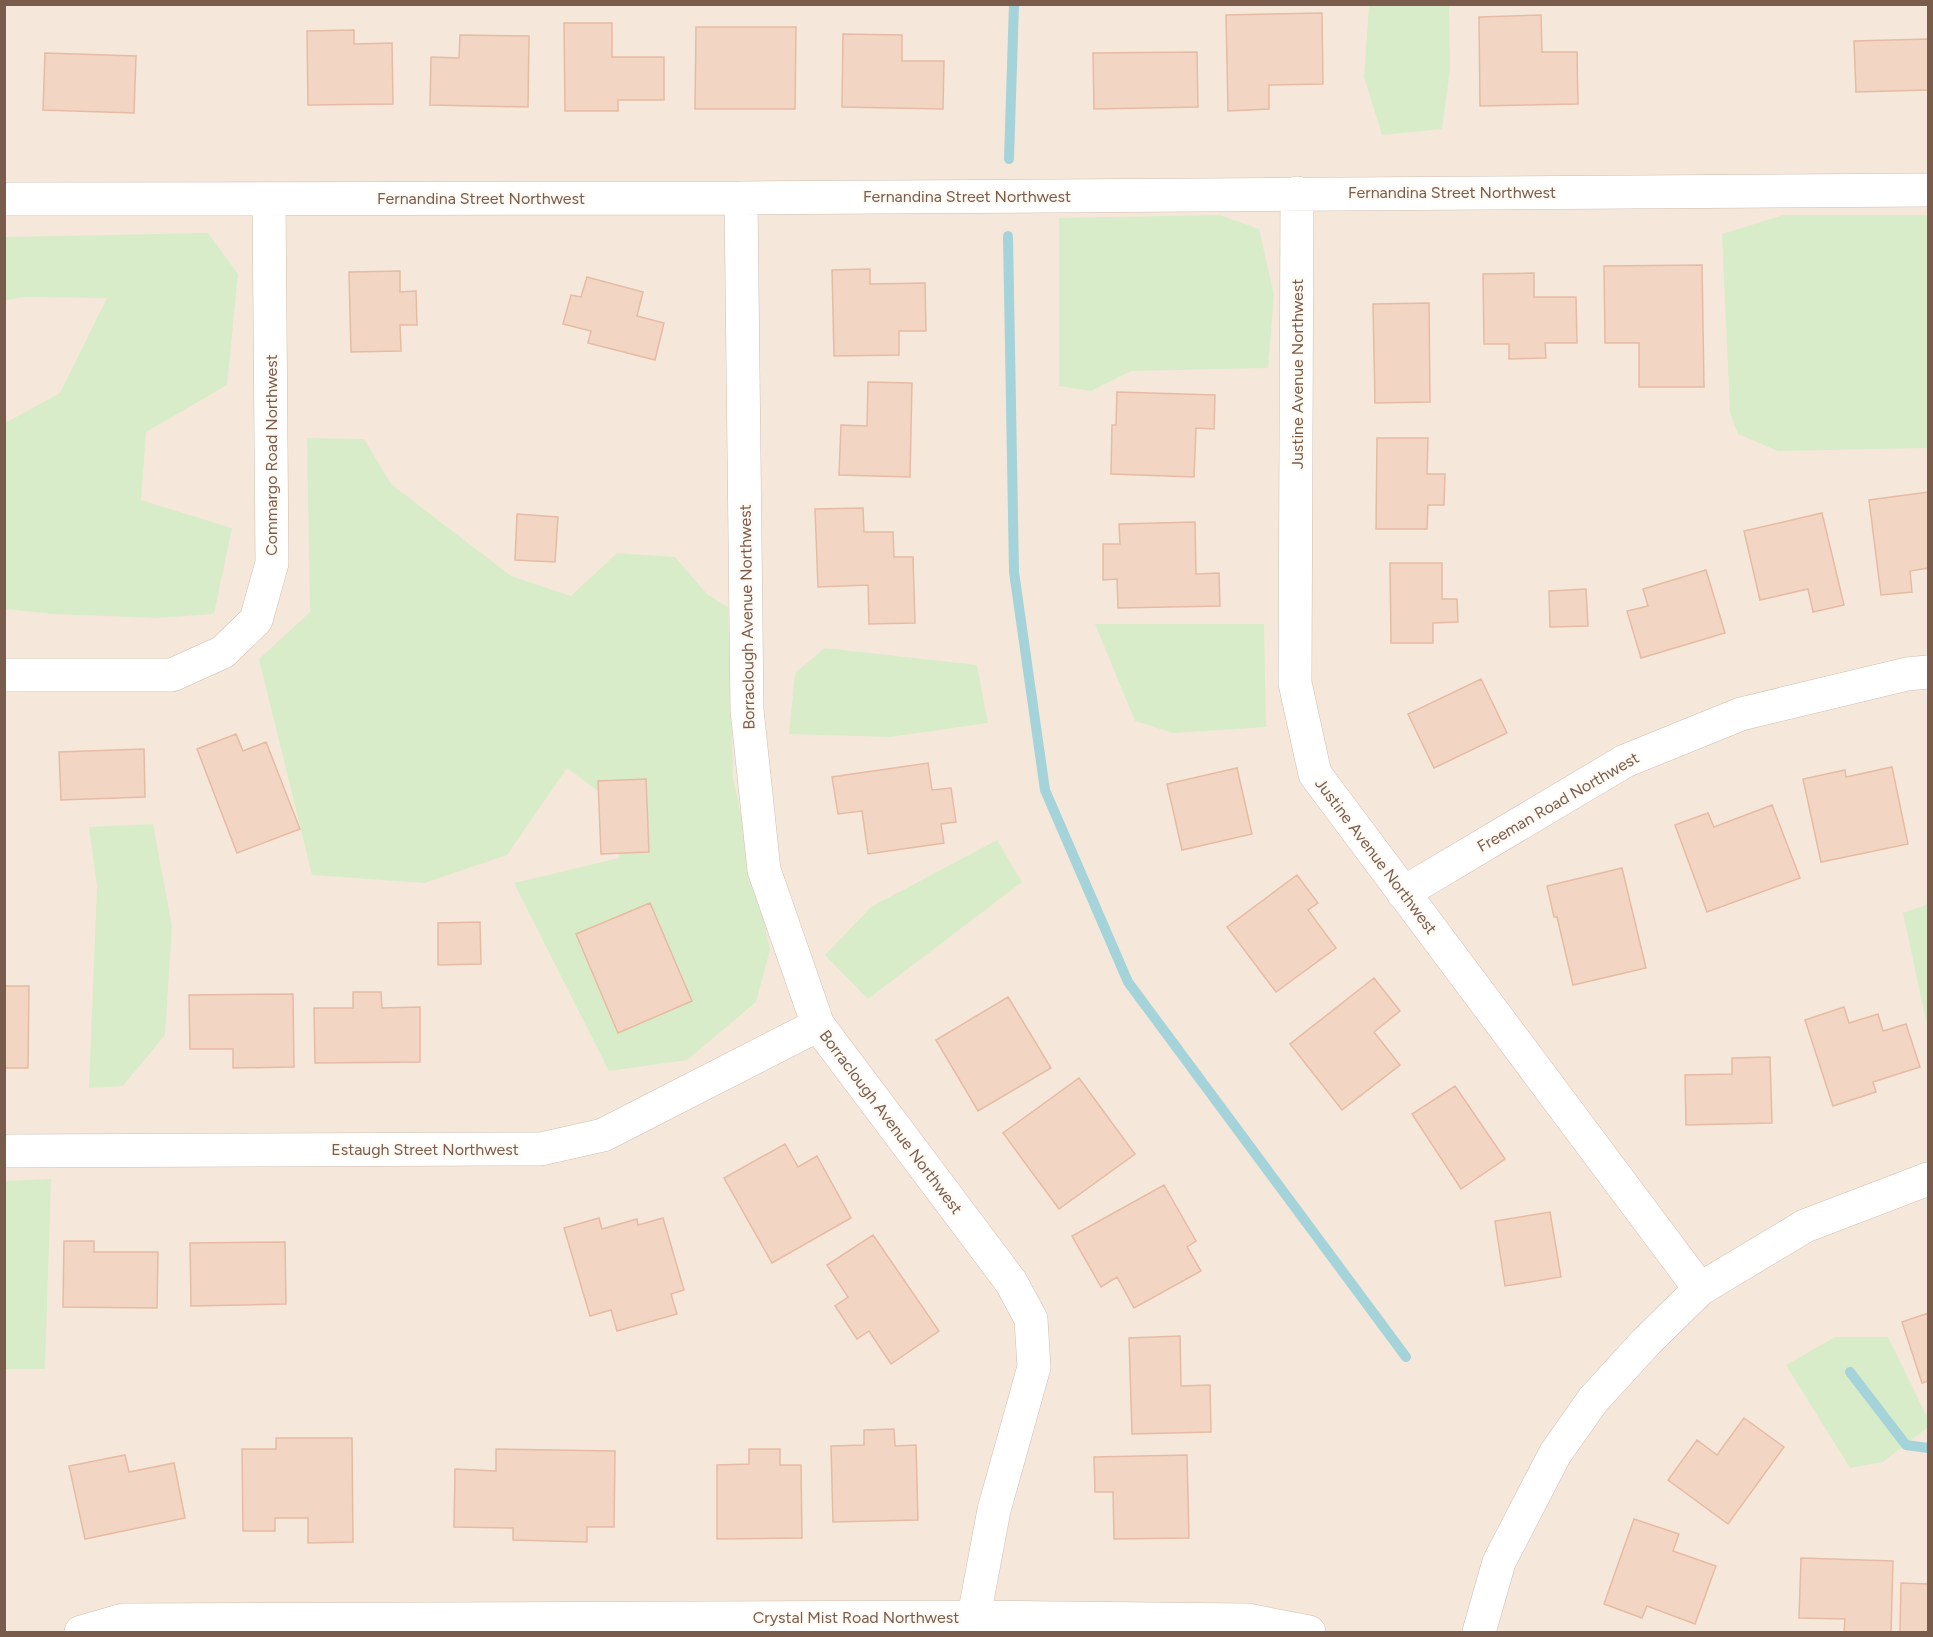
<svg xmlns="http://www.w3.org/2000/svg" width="1933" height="1637" viewBox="0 0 1933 1637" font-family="Figtree,sans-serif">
<rect width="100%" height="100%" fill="#fdf6ec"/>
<path fill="#f5e8da" d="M 5,5 L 1928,5 L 1928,1632 L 5,1632 Z"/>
<path fill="#d8ecc9" d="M 1369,5 L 1449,5 L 1450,69 L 1442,129 L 1382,135 L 1364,77 Z
M 1220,215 L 1259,229 L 1274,295 L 1268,368 L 1131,371 L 1091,391 L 1059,386 L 1059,218 Z
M 1783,215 L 1928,215 L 1928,448 L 1778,451 L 1738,434 L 1730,413 L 1722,234 Z
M 208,233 L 238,274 L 227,385 L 146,432 L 141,500 L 232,528 L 214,614 L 156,618 L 53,614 L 5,609 L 5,423 L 60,393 L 107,298 L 25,297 L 5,300 L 5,237 Z
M 307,438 L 364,439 L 391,484 L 511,576 L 571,596 L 617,553 L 675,557 L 708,595 L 728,607 L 733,778 L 770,950 L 756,1002 L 687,1060 L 609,1071 L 514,883 L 619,858 L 621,808 L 567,768 L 507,855 L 424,883 L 312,875 L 259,659 L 310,612 Z
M 1095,624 L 1264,624 L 1266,727 L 1173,733 L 1135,721 Z
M 825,648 L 977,665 L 988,723 L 890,737 L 789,734 L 795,673 Z
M 153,824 L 172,926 L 165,1035 L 123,1086 L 89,1088 L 97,886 L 89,827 Z
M 997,840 L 1022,882 L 868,999 L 825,955 L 871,907 Z
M 1928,904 L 1928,1030 L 1903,913 Z
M 51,1179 L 45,1369 L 5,1369 L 5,1181 Z
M 1835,1337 L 1888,1337 L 1928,1419 L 1928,1427 L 1883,1462 L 1850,1468 L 1786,1365 Z"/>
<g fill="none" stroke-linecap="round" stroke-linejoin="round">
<path stroke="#a5d3da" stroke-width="10" d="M 1009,159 L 1014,4
M 1008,236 L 1014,572 L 1045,790 L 1128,982 L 1406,1357
M 1850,1372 L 1906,1445 L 1928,1448"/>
</g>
<path fill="#f3d5c3" stroke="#e6bba3" stroke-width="1.5" d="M 1322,13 L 1323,84 L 1269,85 L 1269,109 L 1228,111 L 1226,15 Z
M 1541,15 L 1542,52 L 1577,52 L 1578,104 L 1480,106 L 1479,17 Z
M 564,23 L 612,23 L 612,57 L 664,57 L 664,100 L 618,100 L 618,111 L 565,111 Z
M 696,27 L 796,27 L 795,109 L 695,109 Z
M 354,30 L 354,44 L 392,43 L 393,104 L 308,105 L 307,31 Z
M 843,34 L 902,35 L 902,61 L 944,61 L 943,109 L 842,107 Z
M 460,35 L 529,36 L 528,107 L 430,105 L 431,57 L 459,58 Z
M 1928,39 L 1928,90 L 1856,92 L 1854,41 Z
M 1197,52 L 1198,107 L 1094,109 L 1093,53 Z
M 45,53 L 136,56 L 134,113 L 43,110 Z
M 1702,265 L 1704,387 L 1639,387 L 1639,343 L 1605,343 L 1604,266 Z
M 870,269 L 870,284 L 925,283 L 926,331 L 899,331 L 899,355 L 834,356 L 832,270 Z
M 400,271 L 400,292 L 416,291 L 417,325 L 400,325 L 401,351 L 351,352 L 349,272 Z
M 1534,273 L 1534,297 L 1576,297 L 1577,343 L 1545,343 L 1546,358 L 1509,359 L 1509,344 L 1484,344 L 1483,274 Z
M 587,277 L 643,292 L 637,316 L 664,323 L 655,360 L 588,343 L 591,331 L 563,324 L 571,295 L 581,297 Z
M 1429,303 L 1430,402 L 1375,403 L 1373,304 Z
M 868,382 L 912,383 L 910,477 L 839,475 L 841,425 L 867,426 Z
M 1117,392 L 1215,395 L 1214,429 L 1196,428 L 1194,477 L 1111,474 L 1112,425 L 1116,425 Z
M 1377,438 L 1428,438 L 1427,474 L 1445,474 L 1444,505 L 1428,505 L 1427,529 L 1376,529 Z
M 1928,492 L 1928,568 L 1910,571 L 1912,592 L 1881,595 L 1869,500 Z
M 863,508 L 864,532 L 893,532 L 894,557 L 913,557 L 915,623 L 869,624 L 868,585 L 818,587 L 815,509 Z
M 1822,513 L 1844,605 L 1813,612 L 1808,589 L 1760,600 L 1744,531 Z
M 517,514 L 558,517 L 555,562 L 515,560 Z
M 1195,522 L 1196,574 L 1219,573 L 1220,606 L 1118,608 L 1117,579 L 1103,580 L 1103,544 L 1120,544 L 1119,524 Z
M 1390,563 L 1442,563 L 1442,599 L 1457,599 L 1458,622 L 1433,623 L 1433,643 L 1391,643 Z
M 1706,570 L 1725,633 L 1641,658 L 1627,611 L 1648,606 L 1643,589 Z
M 1586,589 L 1588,626 L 1550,627 L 1549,591 Z
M 1481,679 L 1507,733 L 1434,768 L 1408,714 Z
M 236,734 L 243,751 L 266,742 L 300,829 L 237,853 L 197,749 Z
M 144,749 L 145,797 L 61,800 L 59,752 Z
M 928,763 L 932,790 L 951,788 L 956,822 L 941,824 L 944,843 L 868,854 L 862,811 L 838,814 L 832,777 Z
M 1892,767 L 1908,844 L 1821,862 L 1803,779 L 1845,770 L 1846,777 Z
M 1237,768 L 1252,834 L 1182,850 L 1167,784 Z
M 646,779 L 649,852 L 601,854 L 598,781 Z
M 1772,805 L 1800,878 L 1707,912 L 1675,825 L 1708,813 L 1714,827 Z
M 1622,868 L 1646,968 L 1573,985 L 1557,917 L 1554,917 L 1547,886 Z
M 1297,875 L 1318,903 L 1308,910 L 1336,948 L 1276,992 L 1227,927 Z
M 650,903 L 692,1001 L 618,1033 L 576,934 Z
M 480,922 L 481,964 L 438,965 L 438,923 Z
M 1374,978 L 1400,1011 L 1374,1032 L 1400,1065 L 1342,1110 L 1290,1044 Z
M 4,986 L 29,986 L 28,1068 L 4,1068 Z
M 353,992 L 381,992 L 382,1008 L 420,1007 L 420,1062 L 315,1063 L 314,1008 L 353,1008 Z
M 293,994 L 294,1067 L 233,1068 L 233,1049 L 190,1049 L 189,995 Z
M 1008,997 L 1051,1068 L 978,1111 L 936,1040 Z
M 1844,1007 L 1849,1023 L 1878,1014 L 1883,1031 L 1906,1024 L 1920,1067 L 1873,1082 L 1876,1092 L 1833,1106 L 1805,1020 Z
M 1770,1057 L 1772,1123 L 1686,1125 L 1685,1075 L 1732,1074 L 1732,1058 Z
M 1079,1078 L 1135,1154 L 1059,1209 L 1003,1133 Z
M 1455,1086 L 1505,1159 L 1461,1189 L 1412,1114 Z
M 785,1144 L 798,1167 L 817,1156 L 851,1218 L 772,1263 L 724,1178 Z
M 1164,1185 L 1196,1241 L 1187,1247 L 1201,1271 L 1134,1308 L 1117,1277 L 1101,1287 L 1072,1236 Z
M 1550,1212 L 1561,1277 L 1505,1286 L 1495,1221 Z
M 599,1218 L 602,1229 L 637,1219 L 638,1225 L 663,1218 L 684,1290 L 671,1294 L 677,1314 L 617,1331 L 611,1310 L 590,1316 L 564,1228 Z
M 873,1235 L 939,1331 L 891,1364 L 869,1331 L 857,1339 L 835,1306 L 848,1297 L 827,1265 Z
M 64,1241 L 94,1241 L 94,1252 L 158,1252 L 157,1308 L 63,1307 Z
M 285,1242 L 286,1304 L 191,1306 L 190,1243 Z
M 1928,1313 L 1928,1381 L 1922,1383 L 1902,1322 Z
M 1180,1336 L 1181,1386 L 1210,1385 L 1211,1432 L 1132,1434 L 1129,1338 Z
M 1744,1418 L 1784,1447 L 1728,1524 L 1668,1480 L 1697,1440 L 1717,1455 Z
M 894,1429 L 895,1446 L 916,1445 L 918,1520 L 833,1522 L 831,1446 L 864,1445 L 864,1430 Z
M 276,1438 L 352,1438 L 353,1542 L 308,1543 L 308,1518 L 275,1518 L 275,1531 L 243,1531 L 242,1449 L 276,1449 Z
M 496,1449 L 615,1451 L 614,1527 L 587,1527 L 587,1542 L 513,1540 L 513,1528 L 454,1527 L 455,1469 L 496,1471 Z
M 749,1449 L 780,1449 L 780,1465 L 801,1465 L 802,1538 L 717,1539 L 717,1465 L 749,1464 Z
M 125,1455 L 129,1472 L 174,1463 L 185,1518 L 85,1539 L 69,1466 Z
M 1187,1455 L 1189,1538 L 1114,1539 L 1113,1492 L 1095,1492 L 1094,1457 Z
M 1634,1519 L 1679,1534 L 1673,1551 L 1716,1566 L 1695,1624 L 1647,1606 L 1642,1618 L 1604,1604 Z
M 1801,1558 L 1893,1561 L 1891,1632 L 1844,1632 L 1845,1619 L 1799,1618 Z
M 1901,1583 L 1928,1584 L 1928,1632 L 1900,1632 Z"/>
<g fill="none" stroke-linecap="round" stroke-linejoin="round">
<g stroke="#d1beb0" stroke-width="34">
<path id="minor" d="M 1297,193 L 1295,683 L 1315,774 L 1700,1289
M 741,198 L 747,710 L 764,870 L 818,1025 L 1011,1282 L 1031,1319 L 1034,1367 L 994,1510 L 971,1632
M 4,199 L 741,198 L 1928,190
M 4,675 L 172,675 L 223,652 L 256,620 L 272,563 L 269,199
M 1403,893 L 1625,761 L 1741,714 L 1907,674 L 1928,672
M 4,1151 L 541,1149 L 603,1135 L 818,1025
M 81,1632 L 123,1620 L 973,1617 L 1247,1620 L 1309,1632
M 1479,1632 L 1499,1562 L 1555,1454 L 1593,1400 L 1646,1342 L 1700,1289 L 1805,1226 L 1928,1179"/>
</g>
<use href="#minor" stroke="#fff" stroke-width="33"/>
</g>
<g text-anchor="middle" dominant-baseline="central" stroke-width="4.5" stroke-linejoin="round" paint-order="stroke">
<g font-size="16" fill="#7a5c4d" stroke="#fffaf3">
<text x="1452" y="192">Fernandina Street Northwest</text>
<text x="967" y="196">Fernandina Street Northwest</text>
<text x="481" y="198">Fernandina Street Northwest</text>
<text transform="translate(1297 374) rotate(-90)">Justine Avenue Northwest</text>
<text transform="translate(271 455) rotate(-90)">Commargo Road Northwest</text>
<text transform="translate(747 617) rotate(-91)">Borraclough Avenue Northwest</text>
<text transform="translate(1558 802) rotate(-30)">Freeman Road Northwest</text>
<text transform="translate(1376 856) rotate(53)">Justine Avenue Northwest</text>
<text transform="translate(891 1122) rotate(53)">Borraclough Avenue Northwest</text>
<text x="425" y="1149">Estaugh Street Northwest</text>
<text x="856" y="1617">Crystal Mist Road Northwest</text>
</g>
</g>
<rect width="1933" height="1637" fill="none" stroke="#7a5c4d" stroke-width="12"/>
</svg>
